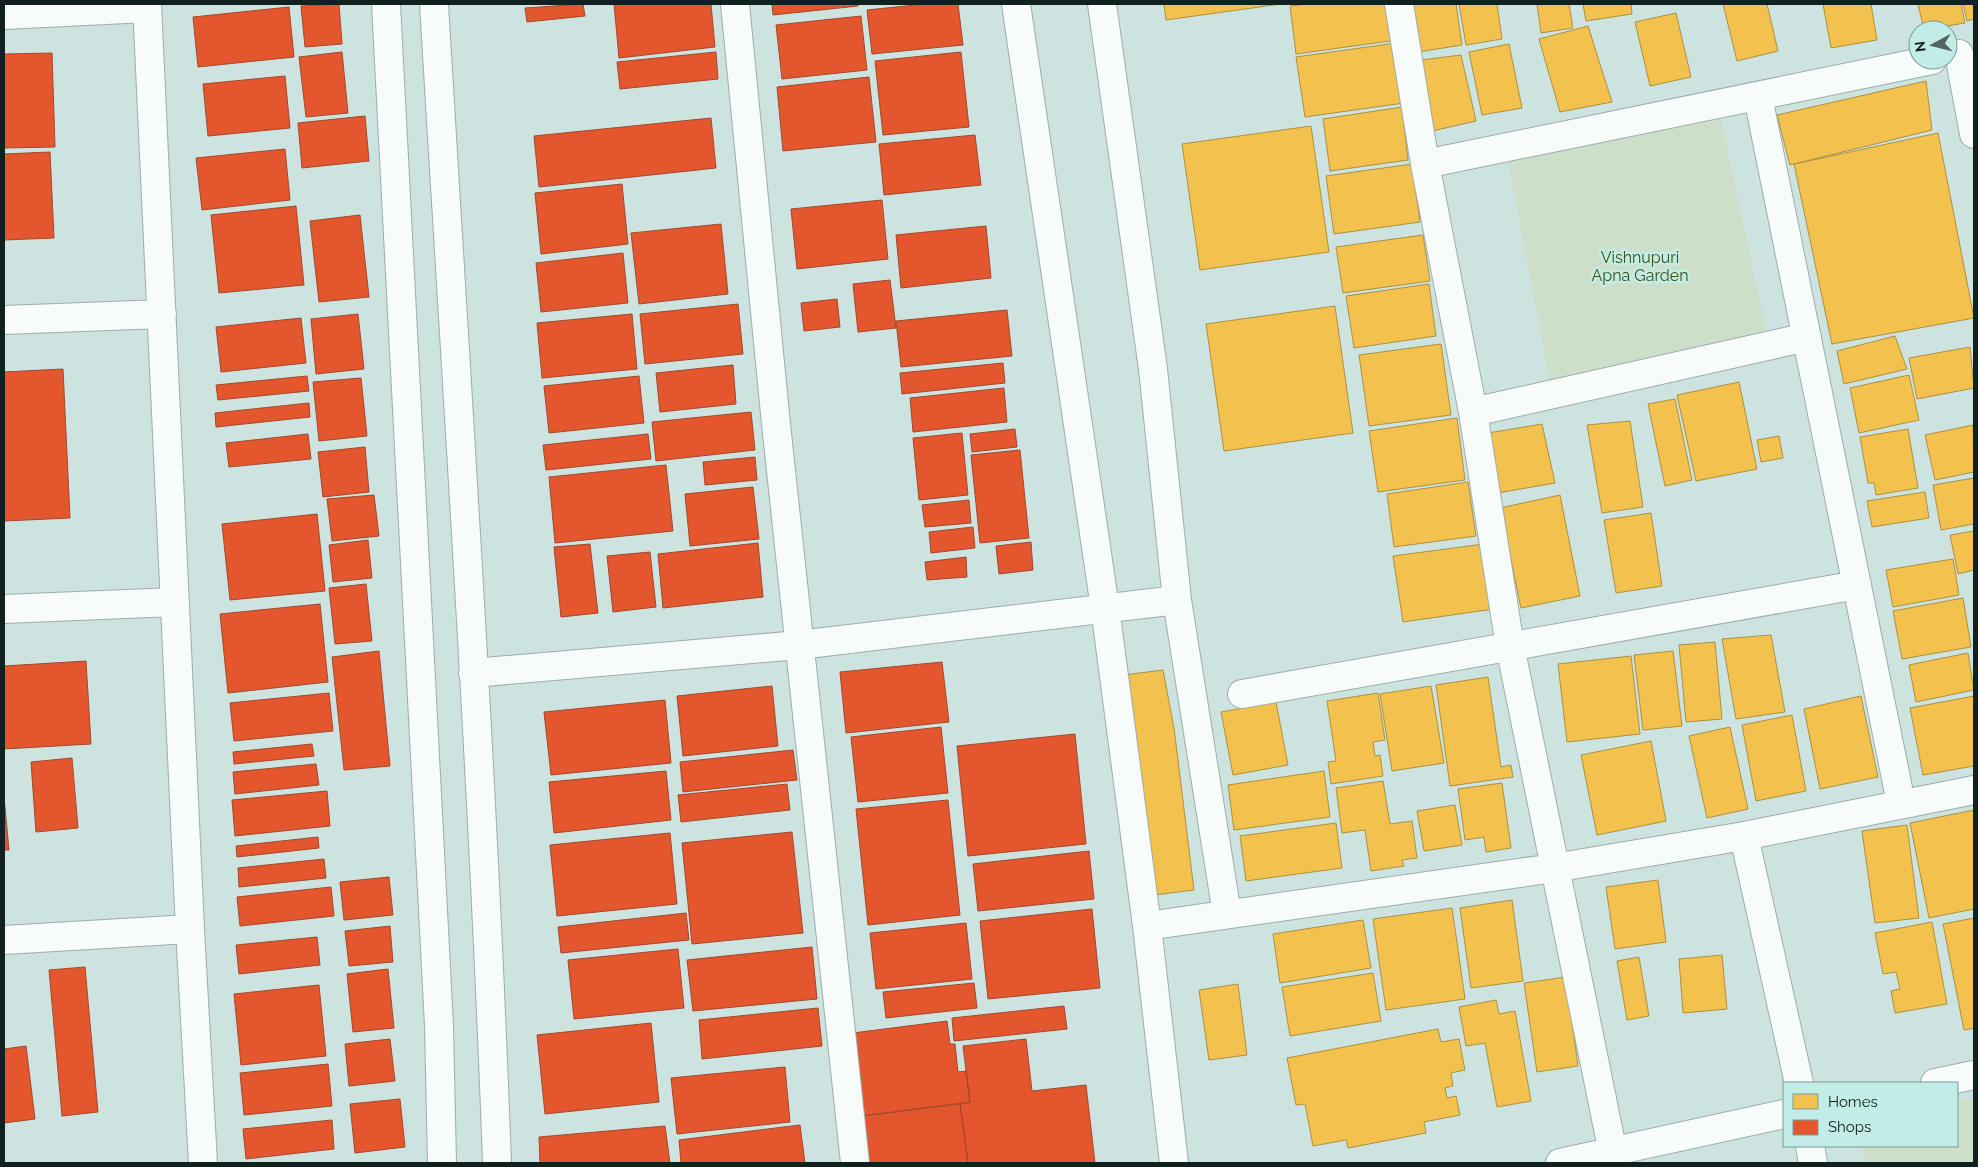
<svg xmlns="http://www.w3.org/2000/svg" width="1978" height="1167" viewBox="0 0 1978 1167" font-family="Raleway,sans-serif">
<rect width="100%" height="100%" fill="#cce3e0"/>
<path fill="#cddec9" d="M 1719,111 L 1772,358 L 1552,393 L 1506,149 Z
M 1974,1098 L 1974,1163 L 1865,1163 L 1862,1146 L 1957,1146 L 1957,1100 Z"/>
<path fill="#f2c14e" stroke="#ae9140" d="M 1164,4 L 1281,4 L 1166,20 Z
M 1307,4 L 1392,4 L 1397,40 L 1296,54 L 1290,6 Z
M 1405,4 L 1456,4 L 1462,45 L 1412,53 Z
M 1459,4 L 1497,4 L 1502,39 L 1466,45 Z
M 1537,4 L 1569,4 L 1573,28 L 1541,33 Z
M 1583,4 L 1631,4 L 1632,14 L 1586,21 Z
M 1723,4 L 1767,4 L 1778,51 L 1737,61 Z
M 1823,4 L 1871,4 L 1877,40 L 1831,48 Z
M 1918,4 L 1961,4 L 1965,23 L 1924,30 Z
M 1963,4 L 1974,4 L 1974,19 L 1967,21 Z
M 1676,13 L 1691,77 L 1650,86 L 1635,22 Z
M 1588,26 L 1612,102 L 1560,112 L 1539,39 Z
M 1396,43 L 1404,103 L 1305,117 L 1296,57 Z
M 1509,44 L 1522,108 L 1482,115 L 1469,52 Z
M 1461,55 L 1476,121 L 1428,132 L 1413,61 Z
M 1926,81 L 1932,130 L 1790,165 L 1777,115 Z
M 1402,107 L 1408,160 L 1330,171 L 1323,119 Z
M 1311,126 L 1329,252 L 1200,270 L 1182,144 Z
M 1938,133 L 1974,318 L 1832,344 L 1794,164 Z
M 1412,164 L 1420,222 L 1334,234 L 1326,176 Z
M 1423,235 L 1430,281 L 1343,293 L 1336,247 Z
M 1429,284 L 1436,336 L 1354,348 L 1346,296 Z
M 1335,306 L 1353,433 L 1224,451 L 1206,324 Z
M 1895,336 L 1907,369 L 1844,384 L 1837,351 Z
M 1441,344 L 1451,415 L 1369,426 L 1359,355 Z
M 1970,347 L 1974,388 L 1917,399 L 1909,358 Z
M 1909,375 L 1919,420 L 1859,433 L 1850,388 Z
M 1739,382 L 1757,469 L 1696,481 L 1677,395 Z
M 1675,399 L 1692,480 L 1665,486 L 1648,404 Z
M 1457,418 L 1465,480 L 1378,492 L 1369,431 Z
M 1630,421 L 1643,507 L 1602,513 L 1587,425 Z
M 1542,424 L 1555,483 L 1498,493 L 1488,433 Z
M 1973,425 L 1974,472 L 1935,480 L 1925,435 Z
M 1908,429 L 1918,488 L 1876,495 L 1874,483 L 1868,483 L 1860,437 Z
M 1779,436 L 1783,458 L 1761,462 L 1757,440 Z
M 1974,478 L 1974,524 L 1941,530 L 1933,485 Z
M 1468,482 L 1476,536 L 1394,547 L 1387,494 Z
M 1925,492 L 1929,518 L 1872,527 L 1867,501 Z
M 1560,495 L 1580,596 L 1521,608 L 1500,508 Z
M 1651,513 L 1662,586 L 1616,593 L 1604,520 Z
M 1974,531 L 1974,570 L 1958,574 L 1950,535 Z
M 1484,544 L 1494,609 L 1403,622 L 1393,556 Z
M 1953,559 L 1959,595 L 1893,607 L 1886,570 Z
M 1963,598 L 1971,647 L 1902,659 L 1893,611 Z
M 1771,635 L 1785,712 L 1736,719 L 1722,639 Z
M 1715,642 L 1722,719 L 1686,722 L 1679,645 Z
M 1673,651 L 1682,726 L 1643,730 L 1634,655 Z
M 1968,653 L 1974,690 L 1916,702 L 1909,665 Z
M 1631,656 L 1640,734 L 1567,742 L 1558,664 Z
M 1163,670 L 1174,728 L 1194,890 L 1155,895 L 1124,675 Z
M 1488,677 L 1501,767 L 1511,765 L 1513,777 L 1450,786 L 1436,685 Z
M 1431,686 L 1444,763 L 1392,771 L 1380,694 Z
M 1378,693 L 1385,740 L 1373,742 L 1375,756 L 1380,755 L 1383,776 L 1331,784 L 1328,762 L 1336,761 L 1327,701 Z
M 1861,696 L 1878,777 L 1820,789 L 1804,709 Z
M 1974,696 L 1974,766 L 1923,775 L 1910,708 Z
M 1276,702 L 1288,765 L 1233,775 L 1221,712 Z
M 1792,715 L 1806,791 L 1756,801 L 1742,725 Z
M 1730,727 L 1748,809 L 1707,818 L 1689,736 Z
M 1651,741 L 1666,821 L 1597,835 L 1581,755 Z
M 1324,771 L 1330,817 L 1234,830 L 1228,785 Z
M 1383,781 L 1390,824 L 1412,821 L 1417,858 L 1402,860 L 1404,866 L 1371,871 L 1365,830 L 1342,833 L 1336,788 Z
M 1502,783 L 1511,848 L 1486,852 L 1484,837 L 1465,840 L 1458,789 Z
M 1455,805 L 1462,845 L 1424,851 L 1417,811 Z
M 1974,810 L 1974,909 L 1929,918 L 1910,823 Z
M 1336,823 L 1342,868 L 1246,881 L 1240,836 Z
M 1907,825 L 1919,918 L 1875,923 L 1862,831 Z
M 1658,880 L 1666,942 L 1615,949 L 1606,887 Z
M 1512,900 L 1523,981 L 1471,988 L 1460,908 Z
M 1452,908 L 1465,999 L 1386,1010 L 1373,919 Z
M 1974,918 L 1974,1028 L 1964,1030 L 1943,924 Z
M 1363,920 L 1371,968 L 1280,983 L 1273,934 Z
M 1932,922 L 1947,1004 L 1895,1013 L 1891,991 L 1900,989 L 1896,972 L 1883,974 L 1875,933 Z
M 1722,955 L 1727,1009 L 1683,1013 L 1679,959 Z
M 1639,957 L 1649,1016 L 1627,1020 L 1617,961 Z
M 1373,973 L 1381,1021 L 1290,1036 L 1282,987 Z
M 1566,977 L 1578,1066 L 1537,1072 L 1524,983 Z
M 1238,984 L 1247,1055 L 1209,1060 L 1199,990 Z
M 1496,1000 L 1499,1014 L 1515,1011 L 1531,1101 L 1497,1107 L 1485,1043 L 1466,1046 L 1459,1007 Z
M 1438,1029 L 1441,1042 L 1459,1039 L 1465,1070 L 1451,1073 L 1453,1086 L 1445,1088 L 1447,1098 L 1456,1096 L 1460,1115 L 1424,1122 L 1426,1133 L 1348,1148 L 1346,1140 L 1313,1146 L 1305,1104 L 1296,1105 L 1287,1058 Z"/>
<path fill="#e4572e" stroke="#a4472a" d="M 339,4 L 342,44 L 305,47 L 301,6 Z
M 583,4 L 585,16 L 527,22 L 525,8 Z
M 614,4 L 711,4 L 715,47 L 619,58 Z
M 772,4 L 858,4 L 858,6 L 773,15 Z
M 925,4 L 958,4 L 963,45 L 872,54 L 867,10 Z
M 289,7 L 294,57 L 198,67 L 193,17 Z
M 861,16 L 867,70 L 782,79 L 776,25 Z
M 342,52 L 348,113 L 306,117 L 299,57 Z
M 716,52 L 718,79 L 620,89 L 617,62 Z
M 961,52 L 969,127 L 883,135 L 875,61 Z
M 52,53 L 55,147 L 4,148 L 4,54 Z
M 285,76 L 290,128 L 208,136 L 203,84 Z
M 869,77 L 876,142 L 783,151 L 777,87 Z
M 365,116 L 369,161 L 302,168 L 298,123 Z
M 711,118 L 716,168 L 539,187 L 534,136 Z
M 975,135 L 981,185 L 884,195 L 879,144 Z
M 285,149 L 290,200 L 202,210 L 196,158 Z
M 50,152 L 54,238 L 4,240 L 4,154 Z
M 622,184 L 628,244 L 541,254 L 535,193 Z
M 882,200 L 888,259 L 797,269 L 791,209 Z
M 296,206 L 304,285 L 219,293 L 211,215 Z
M 360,215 L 369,297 L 319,302 L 310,221 Z
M 721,224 L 728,294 L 639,304 L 631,233 Z
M 986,226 L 991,278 L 901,288 L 896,235 Z
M 623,253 L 628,303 L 541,312 L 536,263 Z
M 890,280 L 896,328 L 858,332 L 853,284 Z
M 837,299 L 840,327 L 804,331 L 801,303 Z
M 738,304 L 743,354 L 645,364 L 640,314 Z
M 1007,310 L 1012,356 L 901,367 L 896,321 Z
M 358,314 L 364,369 L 316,374 L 311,319 Z
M 632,314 L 637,369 L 542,378 L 537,323 Z
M 301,318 L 306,363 L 221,372 L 216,327 Z
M 1003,363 L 1005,383 L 902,394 L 900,373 Z
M 733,365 L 736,404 L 660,412 L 656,373 Z
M 63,369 L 70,518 L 4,521 L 4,372 Z
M 307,376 L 309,391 L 218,400 L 216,385 Z
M 639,376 L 644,423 L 549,433 L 544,386 Z
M 361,378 L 367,436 L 319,441 L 313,382 Z
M 1004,388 L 1007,422 L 913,432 L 910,398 Z
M 309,403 L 310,417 L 216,427 L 215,413 Z
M 751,412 L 755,450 L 656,461 L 652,422 Z
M 1015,429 L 1017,447 L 972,452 L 970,434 Z
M 962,433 L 968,495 L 919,500 L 913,438 Z
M 308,434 L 311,459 L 229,467 L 226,443 Z
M 648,434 L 651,459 L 546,470 L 543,445 Z
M 365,447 L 369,492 L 323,497 L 318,452 Z
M 1020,450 L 1029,538 L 980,543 L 971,455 Z
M 755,457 L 757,480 L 705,485 L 703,462 Z
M 666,465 L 673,531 L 555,543 L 549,477 Z
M 753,487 L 759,539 L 690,546 L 685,494 Z
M 374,495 L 379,536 L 332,541 L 327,499 Z
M 969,500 L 971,523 L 925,527 L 922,505 Z
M 317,514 L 325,591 L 230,600 L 222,524 Z
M 973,527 L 975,548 L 931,553 L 929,532 Z
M 368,540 L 372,578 L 333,582 L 329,545 Z
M 1031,542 L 1033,570 L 999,574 L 996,546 Z
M 758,543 L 763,597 L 663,608 L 658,554 Z
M 590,544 L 598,613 L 561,617 L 554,547 Z
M 650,552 L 656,607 L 613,612 L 607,556 Z
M 966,557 L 967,577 L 927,580 L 925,562 Z
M 366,584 L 372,641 L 335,644 L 329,588 Z
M 320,604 L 328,682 L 228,693 L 220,614 Z
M 379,651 L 390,766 L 344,770 L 332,657 Z
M 86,661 L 91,744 L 4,749 L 4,666 Z
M 942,662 L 949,722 L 846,733 L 840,672 Z
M 772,686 L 778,746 L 683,756 L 677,696 Z
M 329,693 L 333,731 L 234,741 L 230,703 Z
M 665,700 L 671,763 L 551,775 L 544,712 Z
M 941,727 L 948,793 L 858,802 L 851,737 Z
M 1075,734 L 1086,844 L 968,856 L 957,746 Z
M 312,744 L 314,756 L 234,764 L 233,752 Z
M 793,750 L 797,780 L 683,792 L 680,762 Z
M 72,758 L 78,828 L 36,832 L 31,762 Z
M 316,764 L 319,785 L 235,794 L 233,772 Z
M 666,771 L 671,820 L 554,833 L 549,782 Z
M 787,784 L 790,810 L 681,822 L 678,795 Z
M 327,791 L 330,826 L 235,836 L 232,800 Z
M 4,797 L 9,850 L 4,850 Z
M 948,800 L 960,915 L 868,925 L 856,809 Z
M 792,832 L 803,933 L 692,944 L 682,843 Z
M 670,833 L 677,904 L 557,916 L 550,845 Z
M 318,837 L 319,848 L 237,857 L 236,846 Z
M 1089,851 L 1094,899 L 978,911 L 973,864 Z
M 324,859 L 326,878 L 239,887 L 238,868 Z
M 389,877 L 393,915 L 344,920 L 340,882 Z
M 331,887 L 334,916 L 240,926 L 237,897 Z
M 1092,909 L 1100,988 L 988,999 L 980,921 Z
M 686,913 L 689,940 L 561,953 L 558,927 Z
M 966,923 L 972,979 L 876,989 L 870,933 Z
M 390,926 L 393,962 L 349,966 L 345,931 Z
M 317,937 L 320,965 L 239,974 L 236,945 Z
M 812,947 L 817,999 L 693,1011 L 687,960 Z
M 678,949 L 684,1008 L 574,1019 L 568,960 Z
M 85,967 L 98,1112 L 62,1116 L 49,970 Z
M 388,969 L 394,1028 L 353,1032 L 347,974 Z
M 974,983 L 977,1008 L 886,1018 L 883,992 Z
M 319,985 L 326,1056 L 241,1065 L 234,994 Z
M 1064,1006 L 1067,1029 L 954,1041 L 952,1018 Z
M 818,1008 L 822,1046 L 702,1059 L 699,1020 Z
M 947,1021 L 950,1044 L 955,1044 L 958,1072 L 966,1071 L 970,1102 L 854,1117 L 845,1034 Z
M 651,1023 L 659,1102 L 545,1114 L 537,1035 Z
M 390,1039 L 395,1081 L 349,1086 L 345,1044 Z
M 1026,1039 L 1032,1091 L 1086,1085 L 1095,1163 L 968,1163 L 960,1104 L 970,1102 L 963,1046 Z
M 26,1046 L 35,1119 L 4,1123 L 4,1049 Z
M 328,1064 L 332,1106 L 244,1115 L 240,1073 Z
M 785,1067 L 790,1122 L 677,1134 L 671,1078 Z
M 400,1099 L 405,1147 L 355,1153 L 350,1104 Z
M 960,1104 L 968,1163 L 860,1163 L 854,1117 Z
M 332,1120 L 334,1149 L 246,1159 L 243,1129 Z
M 800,1125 L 805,1163 L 681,1163 L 679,1140 Z
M 665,1126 L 670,1163 L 540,1163 L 539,1137 Z"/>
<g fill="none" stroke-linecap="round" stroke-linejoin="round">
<g stroke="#9caeac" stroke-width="30">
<path id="minor" d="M 147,4 L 190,929 L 203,1163
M 386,4 L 439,1026 L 442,1163
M 434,4 C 457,390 483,776 497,1163
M 735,4 L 776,424 L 855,1163
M 1016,4 L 1105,608 L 1147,926 L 1174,1163
M 1102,4 L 1153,369 L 1177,600 L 1227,914
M 1399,4 L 1425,164 L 1473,412 L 1510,646 L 1615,1163
M 4,15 L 147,8
M 1959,54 L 1974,134
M 1758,97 L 1901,803
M 1425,164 L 1932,60
M 4,320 L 162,314
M 1473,412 L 1807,337
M 4,609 L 175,602
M 473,673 L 799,645 L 1177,600
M 1242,694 L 1857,585
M 1744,836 L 1799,1083
M 1147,926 L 1554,868 L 1744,836 L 1974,790
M 4,940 L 190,929
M 1935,1083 L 1974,1075
M 1810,1146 L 1813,1163
M 1560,1163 L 1784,1114"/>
</g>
<use href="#minor" stroke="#f7fbfa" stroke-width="28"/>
</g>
<g text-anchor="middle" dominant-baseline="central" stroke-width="5" stroke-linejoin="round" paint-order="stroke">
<g font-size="16" fill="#404f12" stroke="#c2ede7">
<text x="1640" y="257">Vishnupuri<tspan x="1640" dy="18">Apna Garden</tspan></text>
</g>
</g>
<rect width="1978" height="1167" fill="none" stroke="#10211f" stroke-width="10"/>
<rect x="1783" y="1082" width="175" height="65" fill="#c2ede7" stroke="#7b9b97"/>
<rect x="1793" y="1094" width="25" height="15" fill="#f2c14e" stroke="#7b9b97"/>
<text x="1828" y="1107" font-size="15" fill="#10211f">Homes</text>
<rect x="1793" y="1120" width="25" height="15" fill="#e4572e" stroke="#7b9b97"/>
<text x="1828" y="1132" font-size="15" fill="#10211f">Shops</text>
<g transform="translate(1933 45) rotate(263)"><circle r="24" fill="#c2ede7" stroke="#7b9b97"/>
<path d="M0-4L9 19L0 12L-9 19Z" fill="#526563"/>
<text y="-8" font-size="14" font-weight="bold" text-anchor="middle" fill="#10211f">N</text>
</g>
</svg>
